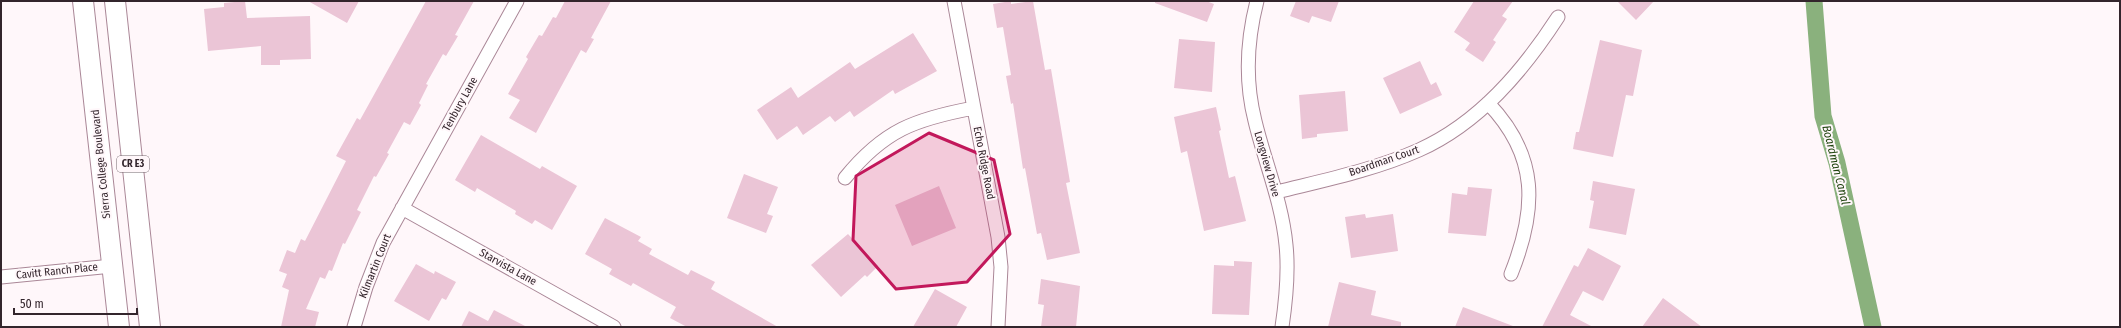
<svg xmlns="http://www.w3.org/2000/svg" width="2121" height="328" viewBox="0 0 2121 328" font-family="'Fira Sans Condensed',sans-serif">
<rect width="100%" height="100%" fill="#fff7fa"/>
<g fill="none" stroke-linecap="round" stroke-linejoin="round">
<path stroke="#8ab17d" stroke-width="17" d="M 1814,1 L 1823,116 L 1837,163 L 1873,327"/>
</g>
<path fill="#ebc5d6" d="M 245,1 L 247,18 L 310,16 L 311,59 L 280,60 L 280,65 L 261,65 L 261,46 L 208,51 L 204,9 L 224,7 L 224,3 Z
M 308,1 L 359,1 L 347,23 Z
M 426,1 L 474,1 L 455,35 L 458,36 L 446,56 L 443,54 L 426,84 L 428,85 L 419,103 L 421,105 L 410,125 L 404,122 L 387,153 L 389,154 L 376,177 L 374,176 L 357,210 L 361,212 L 345,244 L 343,243 L 332,271 L 329,270 L 325,279 L 320,277 L 306,309 L 319,312 L 315,327 L 281,327 L 289,290 L 282,287 L 287,274 L 279,271 L 287,250 L 295,253 L 301,239 L 305,241 L 346,161 L 336,156 L 357,118 L 360,120 Z
M 565,1 L 611,1 L 591,38 L 594,39 L 586,53 L 581,50 L 536,133 L 509,118 L 520,100 L 508,94 L 528,59 L 526,57 L 539,35 L 542,36 L 553,17 L 556,18 Z
M 1011,1 L 1011,4 L 1033,1 L 1045,70 L 1051,69 L 1070,182 L 1066,183 L 1080,253 L 1047,260 L 1041,233 L 1037,234 L 1025,168 L 1023,169 L 1013,103 L 1011,104 L 1006,76 L 1011,75 L 1003,27 L 997,28 L 993,4 Z
M 1155,1 L 1206,1 L 1214,4 L 1207,22 L 1155,3 Z
M 1296,1 L 1339,1 L 1331,22 L 1312,16 L 1309,23 L 1290,16 Z
M 1474,1 L 1513,1 L 1502,16 L 1507,19 L 1493,40 L 1496,42 L 1483,62 L 1465,50 L 1470,43 L 1454,32 Z
M 1617,1 L 1654,1 L 1636,20 Z
M 913,33 L 937,71 L 895,94 L 893,90 L 854,117 L 850,111 L 835,122 L 830,116 L 803,135 L 797,126 L 777,140 L 757,110 L 791,87 L 798,98 L 850,62 L 855,69 Z
M 1179,39 L 1215,42 L 1212,92 L 1174,88 Z
M 1600,40 L 1642,50 L 1633,96 L 1626,95 L 1613,157 L 1573,149 L 1576,132 L 1579,132 Z
M 1420,61 L 1431,85 L 1436,82 L 1442,95 L 1400,114 L 1383,78 Z
M 1345,91 L 1348,131 L 1317,134 L 1317,137 L 1302,139 L 1299,95 Z
M 1216,107 L 1221,130 L 1219,131 L 1229,178 L 1235,176 L 1246,221 L 1204,231 L 1187,151 L 1181,153 L 1174,117 Z
M 481,135 L 540,169 L 542,166 L 577,186 L 552,230 L 535,220 L 532,224 L 515,214 L 516,211 L 477,188 L 475,192 L 455,180 Z
M 744,174 L 778,187 L 767,214 L 773,216 L 766,233 L 727,218 Z
M 1593,181 L 1635,189 L 1626,235 L 1589,228 L 1594,201 L 1590,200 Z
M 939,186 L 956,228 L 912,246 L 895,205 Z
M 1468,187 L 1492,189 L 1486,236 L 1448,233 L 1452,193 L 1467,195 Z
M 1365,214 L 1366,218 L 1393,214 L 1398,251 L 1351,258 L 1345,217 Z
M 605,218 L 641,237 L 638,241 L 652,249 L 649,254 L 688,275 L 691,270 L 715,282 L 711,289 L 778,327 L 687,327 L 670,318 L 676,307 L 633,283 L 631,286 L 609,274 L 612,269 L 585,254 Z
M 848,234 L 878,266 L 867,277 L 865,275 L 841,297 L 811,265 Z
M 1588,248 L 1621,266 L 1603,301 L 1583,291 L 1570,315 L 1593,327 L 1542,327 L 1574,265 L 1578,267 Z
M 1234,261 L 1252,262 L 1249,315 L 1212,314 L 1214,265 L 1234,266 Z
M 416,264 L 434,274 L 435,271 L 456,282 L 446,300 L 442,298 L 429,321 L 394,301 Z
M 1041,279 L 1080,286 L 1076,327 L 1041,327 L 1044,305 L 1038,304 Z
M 1339,282 L 1376,291 L 1371,315 L 1401,322 L 1401,327 L 1328,327 Z
M 935,289 L 967,307 L 956,327 L 913,327 Z
M 1663,298 L 1702,327 L 1642,327 Z
M 1463,307 L 1513,326 L 1513,327 L 1455,327 Z
M 494,310 L 527,327 L 461,327 L 469,311 L 488,321 Z"/>
<g fill="none" stroke-linecap="round" stroke-linejoin="round">
<g stroke="#aa8797" stroke-width="15">
<path id="street" d="M 954,1 L 998,237 L 1001,267 L 998,327
M 1257,1 C 1247,40 1245,82 1255,121 C 1265,163 1282,202 1286,245 C 1289,273 1286,300 1282,327
M 1488,103 C 1539,156 1537,209 1511,274
M 845,178 C 884,130 915,119 974,108
M 1277,192 C 1325,180 1374,170 1419,150 C 1479,123 1523,71 1558,17
M 402,208 L 614,327
M 1,277 L 112,266
M 354,327 L 366,287 L 383,243 L 517,1"/>
</g>
<g stroke="#aa8797" stroke-width="22">
<path id="primary" d="M 83,1 L 119,327
M 115,1 L 150,327"/>
</g>
<use href="#street" stroke="#fff" stroke-width="13"/>
<use href="#primary" stroke="#fff" stroke-width="20"/>
</g>
<path fill="#c2185b" fill-opacity="0.2" stroke="#c2185b" stroke-width="3" stroke-linejoin="round" d="M 929,133 L 994,160 L 1010,234 L 967,282 L 896,289 L 853,240 L 856,176 Z"/>
<g text-anchor="middle" dominant-baseline="central" stroke-width="4" stroke-linejoin="round" paint-order="stroke">
<rect fill="#fff7fa" stroke="#70646a" stroke-width="1" x="117" y="156" width="32" height="16" rx="3"/>
<g font-size="10" font-weight="bold" fill="#33252c">
<text x="133" y="164">CR E3</text>
</g>
<g font-size="11" fill="#33252c" stroke="#fff7fa">
<text transform="translate(460 104) rotate(-61)">Tenbury Lane</text>
<text transform="translate(1384 161) rotate(-19)">Boardman Court</text>
<text transform="translate(984 163) rotate(79)">Echo Ridge Road</text>
<text transform="translate(101 164) rotate(-96)">Sierra College Boulevard</text>
<text transform="translate(1267 164) rotate(74)">Longview Drive</text>
<text transform="translate(375 266) rotate(-68)">Kilmartin Court</text>
<text transform="translate(508 267) rotate(29)">Starvista Lane</text>
<text transform="translate(57 271) rotate(-6)">Cavitt Ranch Place</text>
</g>
<g font-size="12" font-style="italic" fill="#1e430d" stroke="#fff7fa">
<text transform="translate(1836 165) rotate(76)">Boardman Canal</text>
</g>
</g>
<rect width="2121" height="328" fill="none" stroke="#33252c" stroke-width="4"/>
<path d="M14 308v6h123v-6" fill="none" stroke="#33252c" stroke-width="2"/>
<text x="20" y="308" font-size="12" fill="#33252c" stroke="#fff7fa" stroke-width="3" paint-order="stroke">50 m</text>
</svg>
